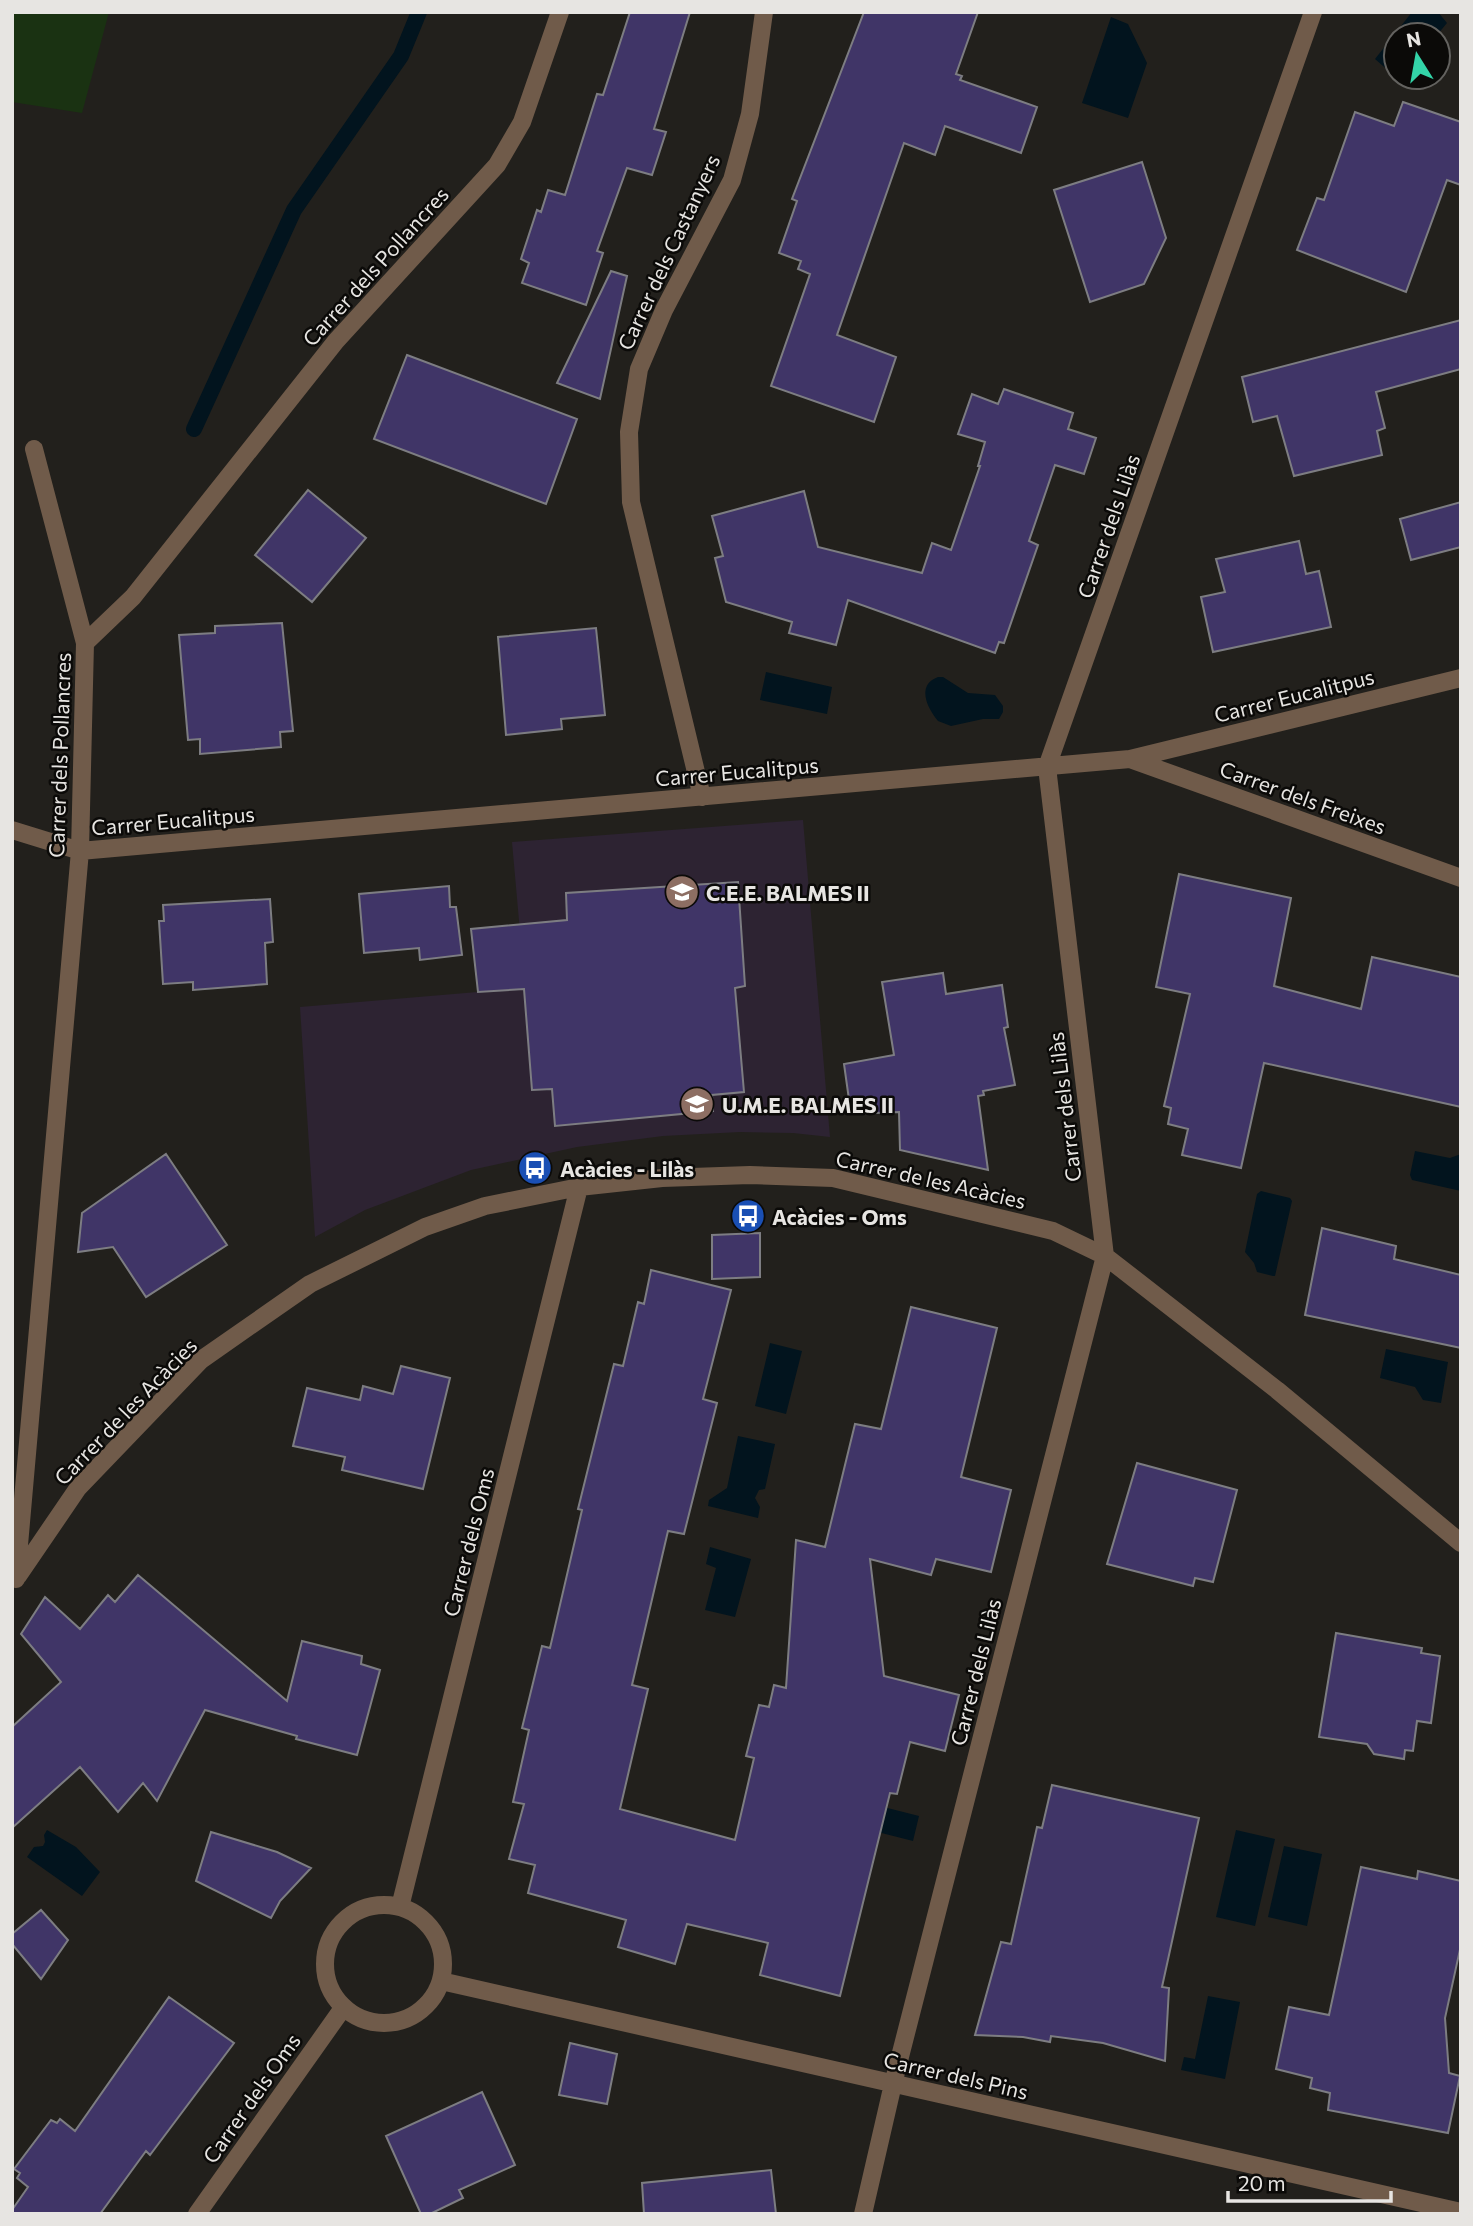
<svg xmlns="http://www.w3.org/2000/svg" width="1473" height="2226" viewBox="0 0 1473 2226" font-family="Commissioner,sans-serif">
<rect width="100%" height="100%" fill="#22201c"/>
<path fill="#2d2332" d="M 803,820 L 830,1137 L 793,1133 L 740,1132 L 663,1136 L 577,1147 L 471,1170 L 365,1210 L 315,1237 L 300,1007 L 525,988 L 512,842 Z"/>
<path fill="#1a3212" d="M 12,12 L 109,12 L 82,113 L 12,102 Z"/>
<path fill="#02141e" d="M 1412,12 L 1438,12 L 1447,23 L 1437,35 L 1396,35 L 1396,77 L 1400,77 L 1398,79 L 1375,59 Z
M 1111,17 L 1128,24 L 1147,63 L 1128,118 L 1082,103 Z
M 766,672 L 832,687 L 827,714 L 760,700 Z
M 938,677 L 943,677 L 968,693 L 995,695 L 1003,706 L 1003,712 L 999,719 L 983,719 L 951,726 L 938,721 C 927,708 916,685 938,677 Z
M 1415,1151 L 1450,1158 L 1461,1154 L 1461,1191 L 1412,1180 L 1410,1175 Z
M 1261,1191 L 1290,1198 L 1292,1201 L 1275,1276 L 1273,1276 L 1257,1272 L 1254,1263 L 1245,1252 L 1257,1194 Z
M 770,1343 L 802,1351 L 786,1414 L 755,1406 Z
M 1386,1349 L 1448,1362 L 1441,1403 L 1423,1400 L 1415,1387 L 1380,1378 Z
M 738,1436 L 775,1444 L 765,1489 L 759,1490 L 755,1498 L 760,1507 L 758,1518 L 708,1506 L 709,1500 L 727,1488 Z
M 710,1547 L 751,1559 L 735,1617 L 705,1610 L 716,1568 L 706,1564 Z
M 856,1800 L 919,1816 L 913,1841 L 850,1825 Z
M 47,1830 L 76,1847 L 100,1872 L 82,1896 L 27,1857 L 34,1847 L 43,1846 L 45,1842 L 44,1835 Z
M 1236,1830 L 1275,1839 L 1255,1926 L 1216,1917 Z
M 1284,1846 L 1322,1854 L 1307,1926 L 1268,1917 Z
M 1208,1996 L 1240,2002 L 1225,2079 L 1181,2070 L 1184,2057 L 1195,2059 Z"/>
<g fill="none" stroke-linecap="round" stroke-linejoin="round">
<path stroke="#02141e" stroke-width="16" d="M 194,429 L 294,210 L 401,56 L 419,12"/>
</g>
<path fill="#403567" stroke="#7d7d82" stroke-width="2" d="M 630,12 L 690,12 L 654,129 L 666,132 L 652,175 L 627,168 L 597,251 L 603,253 L 586,305 L 522,283 L 529,263 L 521,259 L 537,210 L 541,212 L 548,190 L 565,195 L 597,94 L 603,95 Z
M 864,12 L 978,12 L 956,74 L 962,76 L 960,80 L 1037,107 L 1021,153 L 945,126 L 935,155 L 904,143 L 837,335 L 896,357 L 874,422 L 771,386 L 810,274 L 798,269 L 801,261 L 779,253 L 797,201 L 792,199 Z
M 1403,102 L 1461,122 L 1461,185 L 1447,180 L 1406,292 L 1297,250 L 1317,198 L 1324,200 L 1355,112 L 1394,126 Z
M 1142,162 L 1166,238 L 1144,284 L 1090,302 L 1054,190 Z
M 611,271 L 627,276 L 600,399 L 557,383 Z
M 1461,320 L 1461,369 L 1376,392 L 1385,428 L 1377,431 L 1382,455 L 1294,476 L 1277,416 L 1253,422 L 1242,377 Z
M 407,355 L 577,419 L 546,504 L 374,439 Z
M 1004,389 L 1073,413 L 1068,429 L 1096,438 L 1084,474 L 1055,465 L 1029,541 L 1038,545 L 1004,643 L 999,642 L 995,653 L 848,600 L 836,645 L 789,633 L 792,622 L 726,602 L 715,558 L 723,556 L 712,516 L 804,491 L 818,547 L 922,573 L 932,543 L 951,550 L 980,466 L 978,466 L 985,442 L 958,434 L 972,394 L 998,404 Z
M 308,490 L 366,538 L 312,602 L 255,555 Z
M 1461,502 L 1461,547 L 1411,560 L 1400,519 Z
M 1299,541 L 1306,574 L 1319,571 L 1331,627 L 1213,652 L 1201,597 L 1225,592 L 1216,559 Z
M 282,623 L 293,731 L 280,732 L 281,747 L 200,754 L 200,739 L 188,740 L 179,635 L 215,633 L 215,626 Z
M 596,628 L 605,715 L 561,719 L 562,729 L 506,735 L 498,637 Z
M 1179,874 L 1291,898 L 1274,986 L 1361,1009 L 1372,957 L 1461,977 L 1461,1107 L 1264,1063 L 1241,1168 L 1182,1155 L 1188,1129 L 1168,1124 L 1171,1108 L 1164,1106 L 1190,994 L 1156,987 Z
M 738,882 L 745,986 L 735,988 L 744,1092 L 712,1095 L 713,1111 L 555,1126 L 552,1089 L 532,1090 L 524,989 L 478,992 L 471,929 L 567,920 L 566,893 Z
M 449,886 L 450,907 L 456,907 L 462,955 L 420,960 L 419,948 L 364,953 L 359,894 Z
M 270,899 L 273,942 L 265,943 L 267,984 L 193,990 L 193,982 L 163,984 L 159,921 L 164,921 L 163,905 Z
M 943,973 L 946,994 L 1002,985 L 1008,1027 L 1004,1028 L 1015,1085 L 983,1091 L 984,1095 L 978,1096 L 988,1170 L 900,1150 L 899,1112 L 851,1114 L 844,1064 L 894,1055 L 882,982 Z
M 166,1154 L 227,1245 L 146,1297 L 113,1247 L 78,1252 L 82,1213 Z
M 1322,1228 L 1396,1246 L 1394,1259 L 1461,1275 L 1461,1348 L 1305,1315 Z
M 760,1233 L 760,1277 L 712,1279 L 712,1235 Z
M 651,1270 L 731,1290 L 703,1399 L 717,1403 L 684,1534 L 668,1531 L 632,1685 L 648,1689 L 620,1809 L 735,1840 L 754,1758 L 746,1756 L 759,1705 L 769,1707 L 774,1685 L 786,1688 L 796,1540 L 825,1547 L 855,1424 L 881,1429 L 911,1307 L 997,1328 L 961,1477 L 1011,1490 L 991,1572 L 936,1559 L 931,1575 L 870,1559 L 884,1676 L 959,1695 L 945,1751 L 910,1742 L 897,1794 L 890,1793 L 840,1996 L 760,1975 L 768,1943 L 687,1924 L 675,1964 L 618,1947 L 626,1920 L 528,1893 L 535,1865 L 509,1859 L 524,1804 L 513,1802 L 529,1730 L 522,1728 L 542,1646 L 550,1648 L 582,1510 L 578,1509 L 614,1364 L 623,1366 L 638,1302 L 644,1304 Z
M 401,1366 L 450,1378 L 423,1489 L 342,1470 L 345,1457 L 293,1446 L 307,1388 L 360,1400 L 363,1386 L 393,1394 Z
M 1137,1463 L 1237,1490 L 1213,1582 L 1195,1578 L 1193,1586 L 1107,1564 Z
M 138,1575 L 287,1701 L 302,1641 L 362,1656 L 361,1664 L 380,1670 L 357,1755 L 296,1739 L 297,1736 L 205,1710 L 157,1801 L 143,1783 L 118,1812 L 80,1767 L 12,1828 L 12,1727 L 61,1682 L 21,1634 L 45,1597 L 80,1629 L 108,1595 L 115,1602 Z
M 1336,1633 L 1422,1648 L 1421,1653 L 1440,1656 L 1431,1723 L 1417,1721 L 1413,1751 L 1405,1750 L 1404,1759 L 1374,1754 L 1367,1744 L 1319,1737 Z
M 1052,1785 L 1199,1818 L 1162,1987 L 1169,1988 L 1165,2061 L 1103,2043 L 1051,2036 L 1050,2042 L 1023,2037 L 975,2035 L 1001,1942 L 1011,1944 L 1037,1827 L 1042,1828 Z
M 211,1832 L 277,1852 L 311,1868 L 280,1901 L 271,1918 L 196,1881 Z
M 1361,1867 L 1417,1879 L 1418,1871 L 1461,1881 L 1461,1945 L 1445,2018 L 1449,2073 L 1460,2076 L 1448,2133 L 1328,2110 L 1330,2093 L 1310,2088 L 1312,2078 L 1276,2069 L 1289,2007 L 1329,2015 Z
M 41,1910 L 68,1940 L 41,1979 L 12,1944 L 12,1934 Z
M 169,1997 L 234,2043 L 150,2155 L 146,2151 L 100,2214 L 12,2214 L 12,2210 L 28,2187 L 17,2178 L 20,2173 L 14,2169 L 51,2120 L 57,2123 L 60,2119 L 75,2131 Z
M 570,2043 L 617,2054 L 607,2104 L 559,2095 Z
M 482,2092 L 515,2165 L 459,2190 L 463,2198 L 430,2214 L 421,2214 L 386,2136 Z
M 771,2170 L 776,2214 L 644,2214 L 642,2183 Z"/>
<g fill="none" stroke-linecap="round" stroke-linejoin="round">
<path stroke="#705b4a" stroke-width="18" d="M 34,449 L 85,643
M 1130,759 L 1461,878
M 702,797 L 631,502 L 629,432 L 639,369 L 664,310 L 732,180 L 750,114 L 764,12
M 12,830 L 80,851 L 1130,759 L 1461,678
M 18,1576 L 78,1488 L 201,1360 L 310,1284 L 425,1227 L 485,1206 L 579,1187 L 662,1178 L 750,1175 L 833,1178 L 1053,1231 L 1105,1256 L 1277,1390 L 1461,1543
M 16,1579 L 80,851 L 85,643 L 133,597 L 336,341 L 497,165 L 522,122 L 560,12
M325 1964a59 59 0 1 1 118 0a59 59 0 1 1-118 0Z
M 400,1907 L 579,1187
M 441,1981 L 1461,2212
M 197,2214 L 343,2008
M 863,2214 L 893,2084 L 1105,1256 L 1047,767 L 1313,12"/>
</g>
<defs>
<g id="school-disc" transform="scale(1.75)"><circle r="9.5" fill="#8d6e63" stroke="#0b0a08"/><path d="M0-5L7-2L0 1L-7-2ZM-4 1L0 2.5L4 1V4Q0 6-4 4Z" fill="#fff"/></g>
<g id="bus-disc" transform="scale(1.75)"><circle r="9.5" fill="#1a4fb4" stroke="#0b0a08"/><path d="M-5-6H5V4H4V6H2V4H-2V6H-4V4H-5ZM-3.5-4V0h7V-4ZM-3.5 1.2v1.5H-2V1.2ZM2 1.2v1.5H3.5V1.2Z" fill="#fff"/></g>
</defs>
<g fill-rule="evenodd">
<use href="#school-disc" x="682" y="892"/>
<use href="#school-disc" x="697" y="1104"/>
<use href="#bus-disc" x="535" y="1168"/>
<use href="#bus-disc" x="748" y="1216"/>
</g>
<g text-anchor="middle" dominant-baseline="central" stroke-width="5" stroke-linejoin="round" paint-order="stroke">
<g font-size="21" fill="#e7e5e2" stroke="#0b0a08">
<text transform="translate(668 252) rotate(-65)">Carrer dels Castanyers</text>
<text transform="translate(375 266) rotate(-48)">Carrer dels Pollancres</text>
<text transform="translate(1108 526) rotate(-71)">Carrer dels Lilàs</text>
<text transform="translate(1294 695) rotate(-14)">Carrer Eucalitpus</text>
<text transform="translate(59 755) rotate(-88)">Carrer dels Pollancres</text>
<text transform="translate(737 771) rotate(-5)">Carrer Eucalitpus</text>
<text transform="translate(1303 797) rotate(20)">Carrer dels Freixes</text>
<text transform="translate(173 820) rotate(-5)">Carrer Eucalitpus</text>
<text transform="translate(1064 1107) rotate(-97)">Carrer dels Lilàs</text>
<text transform="translate(931 1179) rotate(13)">Carrer de les Acàcies</text>
<text transform="translate(125 1411) rotate(-46)">Carrer de les Acàcies</text>
<text transform="translate(468 1542) rotate(-76)">Carrer dels Oms</text>
<text transform="translate(975 1672) rotate(-76)">Carrer dels Lilàs</text>
<text transform="translate(956 2075) rotate(13)">Carrer dels Pins</text>
<text transform="translate(251 2098) rotate(-55)">Carrer dels Oms</text>
</g>
<g font-size="21" font-weight="bold" fill="#e7e5e2" stroke="#0b0a08" text-anchor="start">
<text x="706" y="892">C.E.E. BALMES II</text>
<text x="722" y="1104">U.M.E. BALMES II</text>
<text x="560" y="1168">Acàcies - Lilàs</text>
<text x="772" y="1216">Acàcies - Oms</text>
</g>
</g>
<rect width="1473" height="2226" fill="none" stroke="#e7e5e2" stroke-width="28"/>
<g transform="translate(1417 56) rotate(349)"><circle r="33" fill="#0b0a08" stroke="#63625f" stroke-width="2"/>
<path d="M0-5L12 26L0 18L-12 26Z" fill="#33d4a8"/>
<text y="-10" font-size="19" font-weight="bold" text-anchor="middle" fill="#e7e5e2">N</text>
</g>
<path d="M1228 2191v10h163v-10" fill="none" stroke="#e7e5e2" stroke-width="3.5"/>
<text x="1238" y="2191" font-size="21" fill="#e7e5e2" stroke="#0b0a08" stroke-width="5" paint-order="stroke">20 m</text>
</svg>
